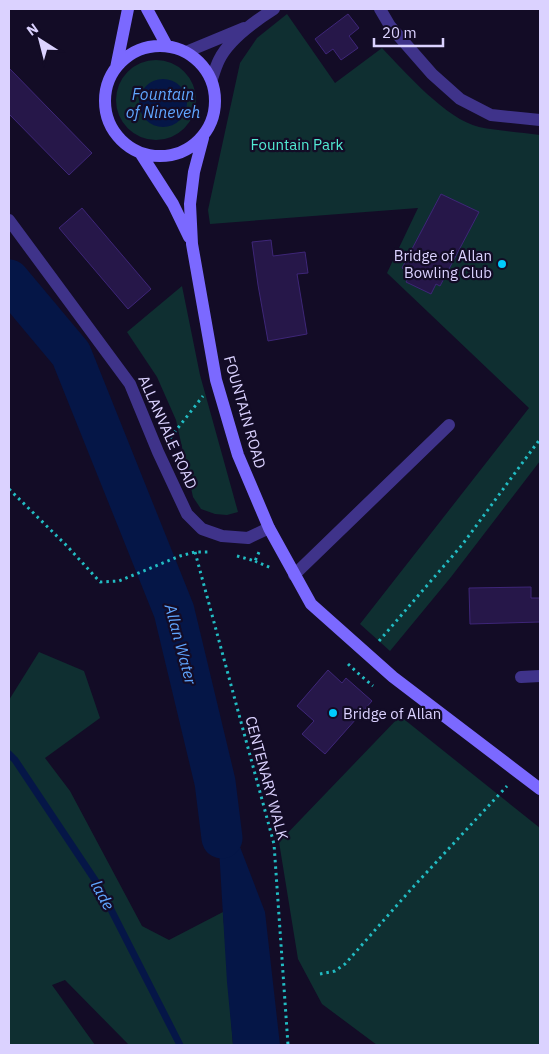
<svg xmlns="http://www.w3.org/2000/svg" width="549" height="1054" viewBox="0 0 549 1054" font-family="'IBM Plex Sans',sans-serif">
<rect width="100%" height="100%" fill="#130c26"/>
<path fill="#0f2f31" d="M 287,14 L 335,83 L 382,48 C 406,73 446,119 479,127 C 499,131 520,132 540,135 L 540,461 L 451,577 L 390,651 L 360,624 L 529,408 L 387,273 L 418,208 L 210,224 L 208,210 L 240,63 L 257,38 Z
M116 100a40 40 0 1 1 80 0a40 40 0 1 1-80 0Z
M 182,286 L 200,375 L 238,512 L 227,515 L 215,514 L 201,509 L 193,497 L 176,420 L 157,377 L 127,332 Z
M 39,652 L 84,671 L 100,718 L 45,758 L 70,791 L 142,926 L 169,940 L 223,912 L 233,1045 L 129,1045 L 65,980 L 52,985 L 95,1045 L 9,1045 L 9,700 Z
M 400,716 L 540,828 L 540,1045 L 377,1045 L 322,1004 L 298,959 L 279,842 Z"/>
<path fill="#051647" d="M139 103a24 24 0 1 1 48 0a24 24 0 1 1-48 0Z
M 215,782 L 265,912 L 280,1045 L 233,1045 L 227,982 Z"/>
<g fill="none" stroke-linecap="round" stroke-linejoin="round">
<path stroke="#051647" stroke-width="7" d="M 9,754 L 15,760 L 99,886 L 180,1045"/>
<path stroke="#051647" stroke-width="41" d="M 9,280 L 71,354 L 174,611 L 215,782 L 222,838"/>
</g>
<path fill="#261749" stroke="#3e2678" d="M 348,14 L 359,28 L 349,36 L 358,48 L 341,60 L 333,49 L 326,54 L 315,39 Z
M 9,68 L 92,153 L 69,175 L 9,114 Z
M 441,194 L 479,212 L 440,286 L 436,284 L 431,294 L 406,282 L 411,273 L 402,268 Z
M 82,208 L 151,289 L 128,309 L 59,228 Z
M 271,240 L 273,256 L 305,252 L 308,273 L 297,274 L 307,334 L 268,341 L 258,285 L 252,242 Z
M 531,587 L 531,598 L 540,598 L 540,622 L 470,624 L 469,588 Z
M 328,670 L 342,683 L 346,678 L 372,701 L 325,754 L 302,734 L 314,721 L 297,706 Z"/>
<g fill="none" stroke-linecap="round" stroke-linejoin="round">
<path stroke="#22bcc3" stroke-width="3" stroke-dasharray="2.5 4" stroke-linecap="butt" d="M 170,438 L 203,396
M 9,489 L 67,546 L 100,582 L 119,581 L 180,556 L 195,552 L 209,552
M 195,552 L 274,844 L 288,1045
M 237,556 L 255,561 L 259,552
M 255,561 L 271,568
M 379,641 L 462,545 L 540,439
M 348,664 L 360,675 L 373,686
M 320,974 L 335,971 L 345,964 L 414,886 L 507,786"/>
<path stroke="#3f338a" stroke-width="12" d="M 294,575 L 449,425"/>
<path stroke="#3f338a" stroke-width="12" d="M 380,9 L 390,26 L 432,74 L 460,99 L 491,115 L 540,120
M 186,52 L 244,28
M 212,79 C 214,73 216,66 219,60 C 229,39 255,21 274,9
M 9,220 L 130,384 L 158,452 L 187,514 L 202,529 L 222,536 L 248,538 L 269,528
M 521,677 L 540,676"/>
<path stroke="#7b69ff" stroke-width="12" d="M 147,9 L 167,46
M105 101a55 55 0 1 1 110 0a55 55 0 1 1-110 0Z
M 116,68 L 128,9
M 203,138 L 194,172 L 190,204 L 192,244 L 216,380 L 238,455 L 269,528 L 311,604 L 393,677 L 540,789
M 141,154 L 173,204 L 189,237"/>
</g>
<g fill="#00cbfd" stroke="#130c26" stroke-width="2">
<circle cx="502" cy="264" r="5"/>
<circle cx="333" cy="713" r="5"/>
</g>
<g text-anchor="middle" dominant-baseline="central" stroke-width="4.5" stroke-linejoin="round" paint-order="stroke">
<g font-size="15" fill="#52ebd4" stroke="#130c26">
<text x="297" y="144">Fountain Park</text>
</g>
<g font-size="15" fill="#dbd2ff" stroke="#130c26" text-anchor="end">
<text x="492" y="255">Bridge of Allan<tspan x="492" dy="17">Bowling Club</tspan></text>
<text x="343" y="713" text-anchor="start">Bridge of Allan</text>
</g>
<g font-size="15" fill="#dbd2ff" stroke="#130c26">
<text transform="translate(245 412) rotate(74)">FOUNTAIN ROAD</text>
<text transform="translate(168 432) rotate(66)">ALLANVALE ROAD</text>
<text transform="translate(267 778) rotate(75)">CENTENARY WALK</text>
</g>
<g font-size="16" font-style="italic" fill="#60a6ff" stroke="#130c26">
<text x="163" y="94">Fountain<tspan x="163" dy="18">of Nineveh</tspan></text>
<text transform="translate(181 644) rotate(75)">Allan Water</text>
<text transform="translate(103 895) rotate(61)">lade</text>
</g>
</g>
<rect width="549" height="1054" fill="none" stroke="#dbd2ff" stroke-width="20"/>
<g transform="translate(40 40) rotate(324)" stroke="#130c26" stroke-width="4" paint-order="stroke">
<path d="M0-4L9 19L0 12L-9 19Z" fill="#dbd2ff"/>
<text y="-8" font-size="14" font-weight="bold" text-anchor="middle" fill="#dbd2ff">N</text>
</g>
<path d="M374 38v8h69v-8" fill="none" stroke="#dbd2ff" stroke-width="2.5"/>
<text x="382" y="38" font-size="15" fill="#dbd2ff" stroke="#130c26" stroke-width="4" paint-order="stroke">20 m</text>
</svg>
